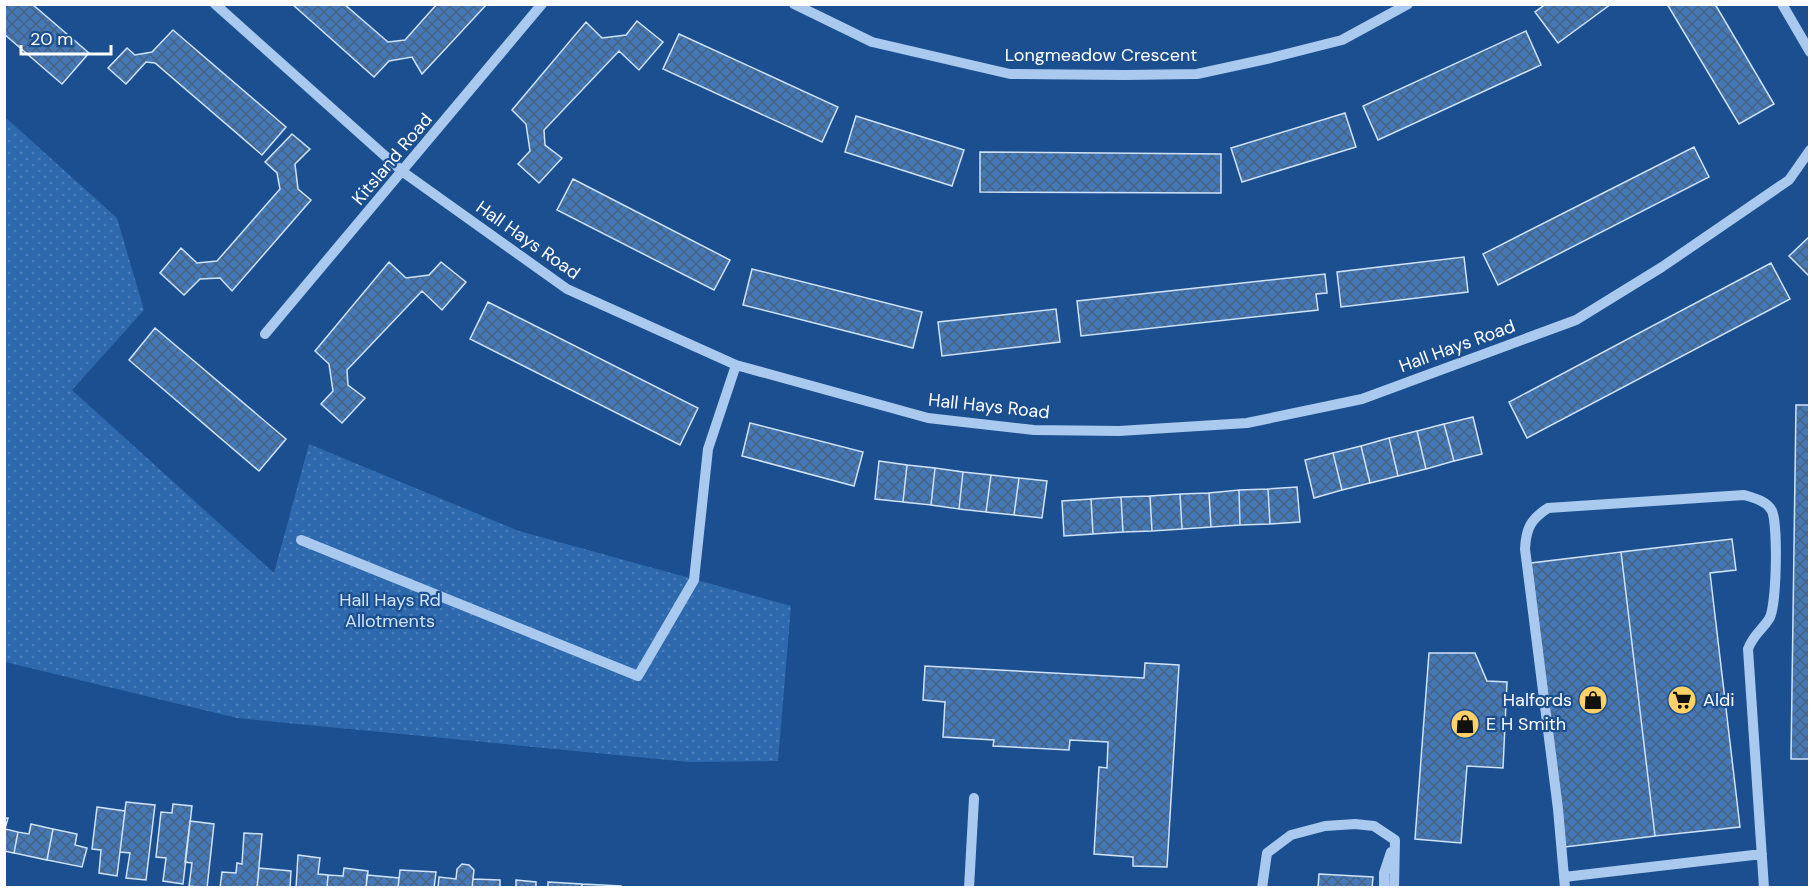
<svg xmlns="http://www.w3.org/2000/svg" width="1814" height="892" viewBox="0 0 1814 892" font-family="'DM Sans',sans-serif">
<defs>
<pattern id="park-dots" width="8" height="8" patternUnits="userSpaceOnUse" patternTransform="scale(1.5)"><rect width="8" height="8" fill="#2e69ad"/><path d="M2 2h.1M6 6h.1" fill="none" stroke="#4d80b9" stroke-width="1.8" stroke-linecap="round"/></pattern>
<pattern id="building-cross-hatch" width="8" height="8" patternUnits="userSpaceOnUse" patternTransform="scale(1.5)"><rect width="8" height="8" fill="#4478b7"/><path d="M0 0l8 8M0 8l8-8" fill="none" stroke="#486282"/></pattern>
</defs>
<rect width="100%" height="100%" fill="#1b4f8f"/>
<path fill="url(#park-dots)" d="M 5,117 L 117,218 L 144,310 L 72,390 L 274,573 L 309,444 L 519,531 L 791,606 L 778,761 L 689,762 L 237,718 L 5,662 Z"/>
<path fill="url(#building-cross-hatch)" stroke="#cfe3fa" stroke-width="1.5" d="M 4,4 L 32,4 L 89,53 L 62,84 L 4,34 Z
M 292,4 L 344,4 L 388,42 L 405,40 L 437,4 L 487,4 L 422,74 L 412,57 L 389,61 L 374,77 Z
M 1546,4 L 1611,4 L 1558,43 L 1535,12 Z
M 1667,4 L 1715,4 L 1774,104 L 1739,124 Z
M 637,21 L 663,42 L 639,70 L 619,51 L 544,130 L 545,145 L 562,158 L 539,183 L 518,164 L 530,151 L 526,124 L 512,110 L 586,22 L 602,38 L 626,35 Z
M 173,30 L 286,127 L 262,155 L 155,63 L 146,62 L 126,84 L 108,68 L 127,48 L 135,55 L 152,52 Z
M 1526,31 L 1541,65 L 1378,140 L 1363,106 Z
M 679,34 L 838,107 L 822,142 L 663,69 Z
M 1345,113 L 1356,147 L 1242,182 L 1231,148 Z
M 856,116 L 964,150 L 952,186 L 845,152 Z
M 292,134 L 310,149 L 295,164 L 298,189 L 311,200 L 232,291 L 220,278 L 200,279 L 184,295 L 160,273 L 181,248 L 197,263 L 217,261 L 280,189 L 277,173 L 265,162 Z
M 1694,147 L 1709,177 L 1498,285 L 1483,254 Z
M 980,152 L 1221,154 L 1221,193 L 980,192 Z
M 573,179 L 730,260 L 714,290 L 557,210 Z
M 1810,236 L 1810,277 L 1789,256 Z
M 1464,257 L 1468,292 L 1341,307 L 1337,272 Z
M 389,262 L 406,278 L 429,275 L 441,262 L 466,282 L 442,310 L 422,291 L 347,370 L 348,385 L 365,398 L 342,423 L 321,404 L 333,391 L 329,364 L 315,351 Z
M 1771,263 L 1790,299 L 1527,438 L 1509,402 Z
M 752,269 L 922,312 L 913,348 L 743,305 Z
M 1325,274 L 1327,293 L 1316,294 L 1318,310 L 1081,336 L 1077,301 Z
M 488,302 L 698,408 L 680,445 L 470,339 Z
M 1056,309 L 1060,342 L 942,356 L 938,322 Z
M 155,328 L 286,439 L 259,471 L 129,360 Z
M 1796,405 L 1810,405 L 1810,759 L 1791,759 Z
M 1473,417 L 1482,454 L 1454,461 L 1444,424 Z
M 750,423 L 863,452 L 854,486 L 742,456 Z
M 1444,424 L 1454,461 L 1426,469 L 1417,431 Z
M 1417,431 L 1426,469 L 1398,476 L 1389,438 Z
M 1389,438 L 1398,476 L 1370,483 L 1361,446 Z
M 1361,446 L 1370,483 L 1342,490 L 1333,453 Z
M 1333,453 L 1342,490 L 1314,498 L 1305,460 Z
M 879,461 L 907,465 L 903,502 L 875,499 Z
M 907,465 L 935,468 L 931,505 L 903,502 Z
M 935,468 L 963,472 L 959,509 L 931,505 Z
M 963,472 L 991,475 L 986,512 L 959,509 Z
M 991,475 L 1019,478 L 1014,515 L 986,512 Z
M 1019,478 L 1047,481 L 1042,518 L 1014,515 Z
M 1297,487 L 1300,522 L 1270,524 L 1268,489 Z
M 1268,489 L 1270,524 L 1240,525 L 1239,490 Z
M 1239,490 L 1240,525 L 1211,527 L 1209,493 Z
M 1209,493 L 1211,527 L 1182,529 L 1180,494 Z
M 1180,494 L 1182,529 L 1152,531 L 1150,496 Z
M 1150,496 L 1152,531 L 1123,532 L 1121,497 Z
M 1121,497 L 1123,532 L 1093,534 L 1091,499 Z
M 1091,499 L 1093,534 L 1064,536 L 1062,501 Z
M 1732,539 L 1736,570 L 1710,573 L 1740,827 L 1655,836 L 1621,552 Z
M 1621,552 L 1655,836 L 1565,847 L 1531,563 Z
M 1429,653 L 1475,653 L 1487,681 L 1507,682 L 1503,768 L 1467,766 L 1461,843 L 1415,839 Z
M 1145,663 L 1179,665 L 1167,867 L 1133,866 L 1133,857 L 1094,854 L 1099,767 L 1107,768 L 1108,742 L 1070,740 L 1069,750 L 993,746 L 994,740 L 943,737 L 945,702 L 923,700 L 925,666 L 1144,678 Z
M 126,802 L 155,805 L 146,880 L 126,878 L 130,853 L 120,852 Z
M 173,804 L 192,806 L 183,884 L 163,881 L 166,858 L 156,857 L 161,812 L 172,813 Z
M 97,807 L 125,811 L 117,876 L 99,873 L 101,850 L 92,849 Z
M 4,818 L 8,818 L 5,829 L 18,832 L 14,853 L 4,851 Z
M 190,821 L 214,824 L 207,888 L 189,886 L 192,863 L 185,862 Z
M 31,824 L 53,829 L 47,860 L 14,853 L 18,832 L 29,834 Z
M 53,829 L 77,834 L 75,845 L 87,848 L 82,867 L 47,860 Z
M 244,833 L 262,834 L 257,888 L 220,888 L 222,872 L 236,873 L 237,863 L 242,864 Z
M 298,855 L 320,858 L 318,874 L 328,875 L 327,888 L 296,888 Z
M 462,864 L 469,865 L 474,870 L 472,888 L 438,888 L 439,877 L 456,879 L 457,869 Z
M 259,868 L 291,871 L 290,888 L 257,888 Z
M 344,868 L 368,871 L 366,888 L 327,888 L 328,875 L 343,876 Z
M 400,870 L 436,872 L 434,888 L 398,888 Z
M 1319,874 L 1373,877 L 1372,888 L 1318,888 Z
M 367,875 L 399,878 L 398,888 L 366,888 Z
M 473,879 L 500,880 L 500,888 L 472,888 Z
M 516,880 L 536,882 L 536,888 L 516,888 Z
M 548,882 L 582,884 L 582,888 L 548,888 Z
M 582,884 L 621,886 L 621,888 L 582,888 Z"/>
<g fill="none" stroke-linecap="round" stroke-linejoin="round">
<path stroke="#a9c9ee" stroke-width="10" d="M 215,4 L 403,172 L 567,289 L 736,365 L 928,418 L 1034,430 L 1119,431 L 1247,423 L 1362,399 L 1576,320 L 1662,267 L 1789,180 L 1810,150
M 794,4 L 872,42 L 1010,74 L 1124,75 L 1197,74 L 1271,58 L 1342,40 L 1408,4
M 1782,4 L 1810,52
M 265,334 L 542,4
M 301,540 L 638,676 L 694,580 L 708,449 L 736,365
M 1564,877 L 1558,809 L 1525,549 C 1526,528 1531,519 1548,508 L 1744,495 C 1754,498 1767,501 1772,511 C 1778,525 1777,607 1769,619 C 1762,630 1753,635 1748,649 L 1764,888
M 969,888 L 974,798
M 1262,888 L 1267,853 L 1291,835 L 1325,826 L 1355,824 L 1374,826 L 1395,840 L 1394,888
M 1384,888 L 1384,873 L 1391,852
M 1565,888 L 1564,877 L 1762,854"/>
</g>
<defs>
<g id="shop-disc" transform="scale(1.5)"><circle r="9.5" fill="#ffd166" stroke="#1b4f8f"/><path d="M-5-2.5h2.3a2.7 3.5 0 0 1 5.4 0H5L5.5 6h-11ZM-1.5-2.5h3a1.5 2.3 0 0 0-3 0Z" fill="#111"/></g>
<g id="supermarket-disc" transform="scale(1.5)"><circle r="9.5" fill="#ffd166" stroke="#1b4f8f"/><path d="M-6-5.5h2.5l.6 2H6L4.5 2H-2.5L-4.4-4H-6ZM-1.5 3.2a1.3 1.3 0 1 0 .1 0ZM3 3.2a1.3 1.3 0 1 0 .1 0Z" fill="#111"/></g>
</defs>
<g fill-rule="evenodd">
<use href="#shop-disc" x="1593" y="700"/>
<use href="#supermarket-disc" x="1682" y="700"/>
<use href="#shop-disc" x="1465" y="724"/>
</g>
<g text-anchor="middle" dominant-baseline="central" stroke-width="4.5" stroke-linejoin="round" paint-order="stroke">
<g font-size="18" fill="#fff" stroke="#1b4f8f">
<text x="1101" y="55">Longmeadow Crescent</text>
<text transform="translate(392 159) rotate(-50)">Kitsland Road</text>
<text transform="translate(528 240) rotate(35)">Hall Hays Road</text>
<text transform="translate(1457 346) rotate(-20)">Hall Hays Road</text>
<text transform="translate(989 406) rotate(6)">Hall Hays Road</text>
</g>
<g font-size="18" fill="#cfe3fa" stroke="#1b4f8f">
<text x="390" y="600">Hall Hays Rd<tspan x="390" dy="21">Allotments</tspan></text>
</g>
<g font-size="18" fill="#fff" stroke="#1b4f8f" text-anchor="start">
<text x="1572" y="700" text-anchor="end">Halfords</text>
<text x="1703" y="700">Aldi</text>
<text x="1486" y="724">E H Smith</text>
</g>
</g>
<rect width="1814" height="892" fill="none" stroke="#ffffff" stroke-width="12"/>
<path d="M21 45v9h90v-9" fill="none" stroke="#ffffff" stroke-width="3"/>
<text x="30" y="45" font-size="18" fill="#ffffff" stroke="#1b4f8f" stroke-width="4.5" paint-order="stroke">20 m</text>
</svg>
